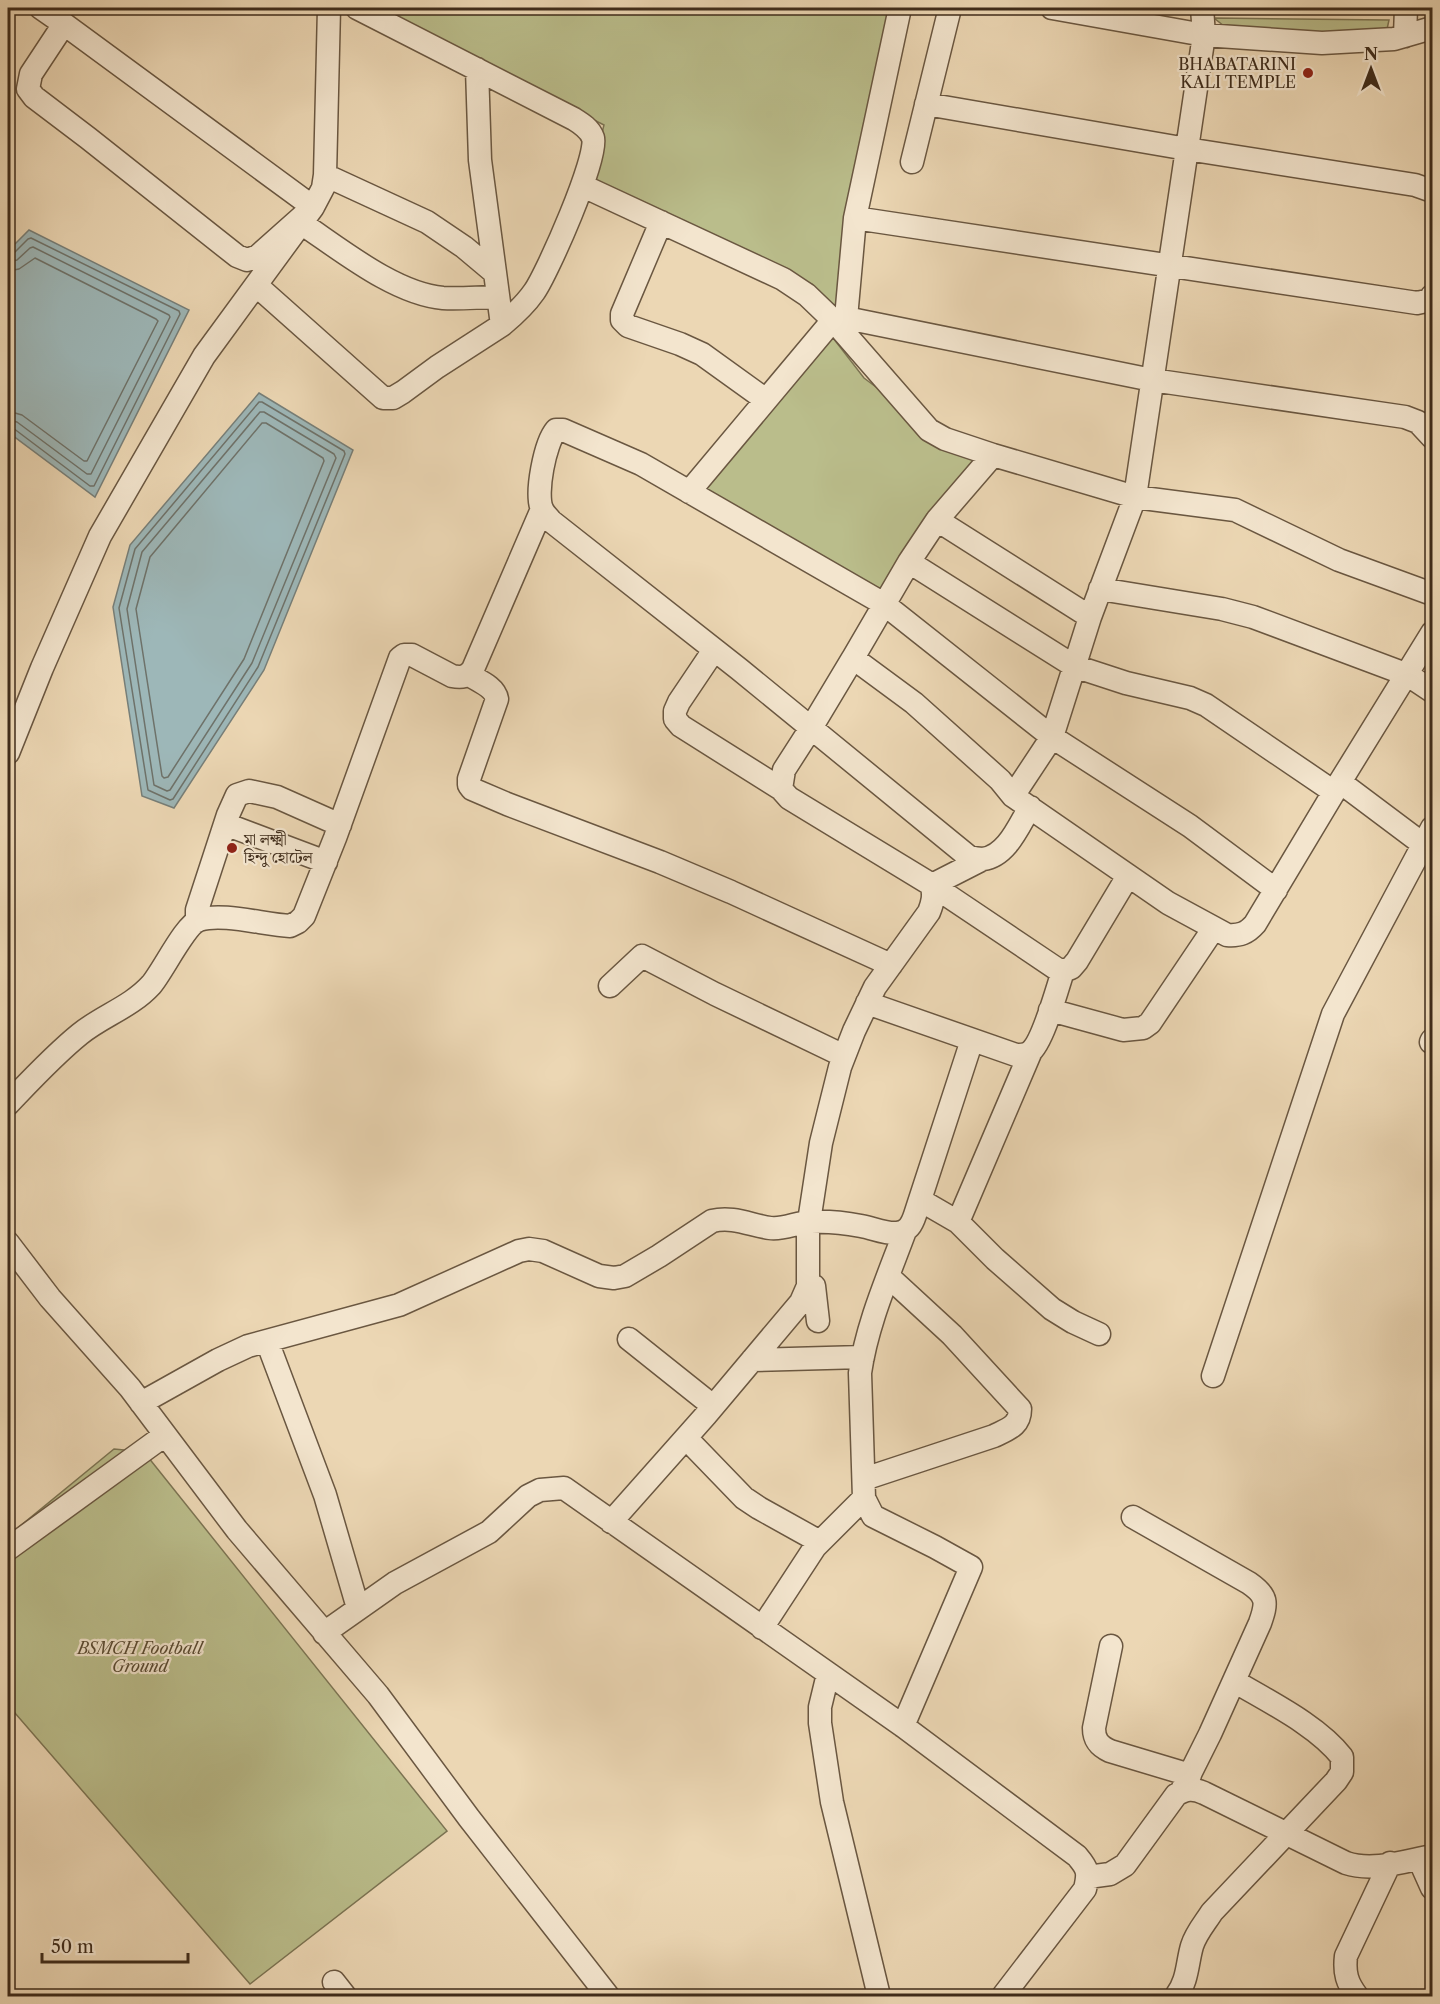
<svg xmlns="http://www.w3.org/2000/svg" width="1440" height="2004" viewBox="0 0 1440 2004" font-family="'Libre Caslon Text','Noto Serif Bengali',serif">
<rect width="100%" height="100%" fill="#ecd7b4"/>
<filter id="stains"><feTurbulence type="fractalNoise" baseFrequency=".00333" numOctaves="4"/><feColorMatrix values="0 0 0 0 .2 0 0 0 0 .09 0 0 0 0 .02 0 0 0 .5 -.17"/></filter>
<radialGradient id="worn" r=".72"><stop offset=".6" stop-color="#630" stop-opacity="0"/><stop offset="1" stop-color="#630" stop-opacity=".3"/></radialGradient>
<path fill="#babd8b" stroke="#7c7453" stroke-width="1.5" d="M 376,8 L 889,8 L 835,310 L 825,301 L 812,284 L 590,181 L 604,125 L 408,27 Z
M 1214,18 L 1389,20 L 1386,34 L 1229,30 Z
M 830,334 L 864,378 L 912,414 L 979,455 L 884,604 L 699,497 Z
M 114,1449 L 144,1452 L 447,1831 L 250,1984 L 8,1705 L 8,1536 Z"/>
<path fill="#9db7b8" stroke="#777f79" stroke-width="1.5" d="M 29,230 L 189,310 L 95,497 L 8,432 L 8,251 Z
M 259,393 L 353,450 L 264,670 L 174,808 L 142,796 L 113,607 L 130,545 Z"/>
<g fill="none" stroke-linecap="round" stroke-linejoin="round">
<path stroke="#6e726a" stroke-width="1.5" d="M 8,255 L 13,254 L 28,239 L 31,238 L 179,311 L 180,314 L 94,486 L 90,486 L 13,428 L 8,427
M 8,262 L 17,260 L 30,248 L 33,247 L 169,315 L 170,317 L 91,474 L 87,474 L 17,422 L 8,420
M 8,271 L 19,269 L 35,258 L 156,319 L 158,321 L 87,461 L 84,461 L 22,415 L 8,411
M 259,402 L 262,402 L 344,451 L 345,454 L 258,667 L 173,799 L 170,800 L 148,790 L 119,608 L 135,549 Z
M 260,412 L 264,412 L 334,454 L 336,458 L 252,663 L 170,790 L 167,791 L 154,785 L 127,609 L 142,552 Z
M 262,423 L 266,423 L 323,458 L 324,461 L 244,659 L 168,777 L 164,778 L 162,776 L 136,609 L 150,557 Z"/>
<g stroke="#6a5741" stroke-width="25">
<path id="minor" d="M 41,8 L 64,24 L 313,207 L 258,256 L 247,260 L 237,256 L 88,138 L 34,97 L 28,89 L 31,74 L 64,24
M 357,8 L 574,119 C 582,124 590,129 593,138 C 599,156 547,274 534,292 C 525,305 514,315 502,325 L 480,160 L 477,69
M 1052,8 L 1204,35 L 1322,43 L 1394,39 L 1432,28
M 1405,36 L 1406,8
M 926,104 L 1187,149 L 1415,185 L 1432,191
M 912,162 L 950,8
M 325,175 L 427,222 L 464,247 L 495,273
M 583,186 L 783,279 L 807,295 L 833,320 L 929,430 L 945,439 L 993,455 L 1135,497 L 1235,510 L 1339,560 L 1432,594
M 855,218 L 900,8
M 661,222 L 622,314 L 622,320 L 628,326 L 680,344 L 702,354 L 766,400
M 301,223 C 340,249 395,294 443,298 C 461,299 480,297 498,297
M 256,285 L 383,398 L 393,398 L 403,392 L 437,367 L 502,325
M 1432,296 L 1431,300 L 1417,303 L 855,218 L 846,318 L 1152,380 L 1405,417 L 1418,422 L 1432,437
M 993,455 L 937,520 L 1090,617
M 689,492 L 833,320 L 846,318
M 909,562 L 1074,666 L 1126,683 L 1190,698 L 1206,705 L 1334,792
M 1100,589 L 1222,609 L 1253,617 L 1408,675 L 1432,691
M 714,650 L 679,702 L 675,711 L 675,719 L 681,726 L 781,789
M 853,658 L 909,562 L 937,520
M 469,675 C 479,681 495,687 497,699 L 469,779 L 469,785 L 472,789 L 507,804 L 660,862 L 731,892 L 891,965
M 8,753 L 42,668 L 100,536 L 204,356 L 313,207 L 323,188 L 325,175 L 329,8
M 1340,782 L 1432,851
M 1013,796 L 1052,737 L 1090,617 L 1135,497 L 1204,35 L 1202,8
M 1030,807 C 1019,825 1007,856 983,859 C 979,859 973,858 969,857 L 739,669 L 551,521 C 548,517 544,514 542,509 C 535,494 545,443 556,430 L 563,430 L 641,464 L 884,604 L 1052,737 L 1190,826 L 1276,890
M 225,824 L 326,862
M 983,859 L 932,885 L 1057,969 L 1063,971 L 1071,968 L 1077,961 L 1128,876
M 197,921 L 197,910 L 228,815 L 237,795 L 249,791 L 277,797 L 340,825
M 610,986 L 642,956 L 715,994 L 844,1056
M 867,1003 L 1016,1055 C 1021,1055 1026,1055 1030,1052 C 1043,1042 1057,989 1063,971
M 1050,1010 L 1123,1030 L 1143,1028 L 1150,1023 L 1214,928
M 1431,1042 L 1432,1040
M 8,1104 C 31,1080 54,1055 80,1034 C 102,1016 131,1007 151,985 C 163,971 185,925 199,920 C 222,912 265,925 290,926 L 298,922 L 304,916 L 335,838 L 400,658 L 404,655 L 412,655 L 452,676 C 462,678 467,677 473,669 L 542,509
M 920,1200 L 958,1222 L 995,1259 L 1052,1309 L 1073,1322 L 1099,1334
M 958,1222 L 1031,1051
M 8,1243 L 50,1298 L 130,1388 L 237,1530 L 378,1695 L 469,1818 L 608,1996
M 808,1286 L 814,1286 L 818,1321
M 629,1339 L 713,1406
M 267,1341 L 325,1495 L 358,1608
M 752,1360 L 863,1357
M 1213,1376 L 1333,1014 L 1432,828
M 141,1403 L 218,1360 L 248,1346 L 399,1305 L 519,1251 L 529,1249 L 543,1251 L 599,1276 L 614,1278 L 625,1276 L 659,1256 L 712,1221 C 733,1216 750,1225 770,1228 C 784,1230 797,1222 811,1222 C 827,1221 845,1223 861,1226 C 873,1228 885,1234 897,1233 C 908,1232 912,1224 915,1215 L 972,1040
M 686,1438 L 744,1498 L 759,1508 L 820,1542
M 864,1479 L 994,1436 C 1008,1429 1020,1426 1020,1409 L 952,1335 L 889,1277
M 1133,1517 L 1249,1583 C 1268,1596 1267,1603 1260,1623 L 1210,1734 L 1181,1792
M 611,1522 L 706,1415 L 801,1302 L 808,1286 L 808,1228 L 821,1143 L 840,1067 L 854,1031 L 875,987 L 929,912 C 933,902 934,896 932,885 L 789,798 L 781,789 L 784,770 L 811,728 L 853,658 L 914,703 L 1000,780 L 1013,796 L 1168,903 L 1227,935 C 1240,936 1247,933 1255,924 L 1340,782 L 1432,633
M 8,1549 L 165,1435
M 762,1628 L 815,1547 L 864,1498
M 324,1633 L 395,1583 L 489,1532 L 528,1496 L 540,1490 L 564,1488 L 903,1726 L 1077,1856 C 1088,1869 1089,1872 1085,1889 L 1003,1996
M 1111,1646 L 1094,1728 C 1094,1740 1099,1746 1110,1751 L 1190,1775
M 828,1674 L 820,1707 L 820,1723 L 832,1802 L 879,1996
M 903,1726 L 971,1567 L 935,1547 L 873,1516 L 864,1498 L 860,1373 C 867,1324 888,1277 905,1231
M 1419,1859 L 1432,1888
M 1088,1877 L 1110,1874 L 1125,1865 L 1176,1795 C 1186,1789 1192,1788 1204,1793 L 1346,1863 C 1373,1872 1405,1861 1432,1856
M 334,1982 L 345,1996
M 1176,1996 C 1188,1981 1187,1963 1192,1946 C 1196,1933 1205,1923 1212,1912 L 1336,1781 L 1342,1772 L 1342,1757 C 1317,1725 1269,1702 1234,1681
M 1357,1996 C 1347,1983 1344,1973 1346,1956 L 1390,1863"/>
</g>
<use href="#minor" stroke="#f3e5ce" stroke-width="22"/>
</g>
<g fill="#8f2418" stroke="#f3e5ce" stroke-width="2">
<circle cx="1308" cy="73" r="6"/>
<circle cx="232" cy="848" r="6"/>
</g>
<g text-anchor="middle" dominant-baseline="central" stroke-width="4.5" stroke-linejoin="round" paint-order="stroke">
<g font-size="16" fill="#3f2c1b" stroke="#f3e5ce" text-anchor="end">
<text x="1296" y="64">BHABATARINI<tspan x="1296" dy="18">KALI TEMPLE</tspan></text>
<text x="244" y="839" text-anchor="start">মা লক্ষ্মী<tspan x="244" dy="18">হিন্দু হোটেল</tspan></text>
</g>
<g font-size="16" font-style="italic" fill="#584931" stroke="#f3e5ce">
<text x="140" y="1648">BSMCH Football<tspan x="140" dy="18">Ground</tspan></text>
</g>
</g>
<rect width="1440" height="2004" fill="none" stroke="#ecd7b4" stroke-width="30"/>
<rect x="9" y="9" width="1422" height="1986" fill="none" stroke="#3f2c1b" stroke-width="3"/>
<rect x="15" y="15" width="1410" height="1974" fill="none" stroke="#3f2c1b" stroke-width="1.5"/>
<g transform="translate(1371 69)" stroke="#f3e5ce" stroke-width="4.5" paint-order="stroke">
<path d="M0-4.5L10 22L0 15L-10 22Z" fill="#3f2c1b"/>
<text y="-9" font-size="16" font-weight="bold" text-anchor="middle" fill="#3f2c1b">N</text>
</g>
<path d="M42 1953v9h146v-9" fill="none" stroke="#3f2c1b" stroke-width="3"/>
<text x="51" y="1953" font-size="18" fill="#3f2c1b" stroke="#f3e5ce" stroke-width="4.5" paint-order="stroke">50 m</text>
<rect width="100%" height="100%" filter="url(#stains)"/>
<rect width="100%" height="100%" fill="url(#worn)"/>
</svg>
